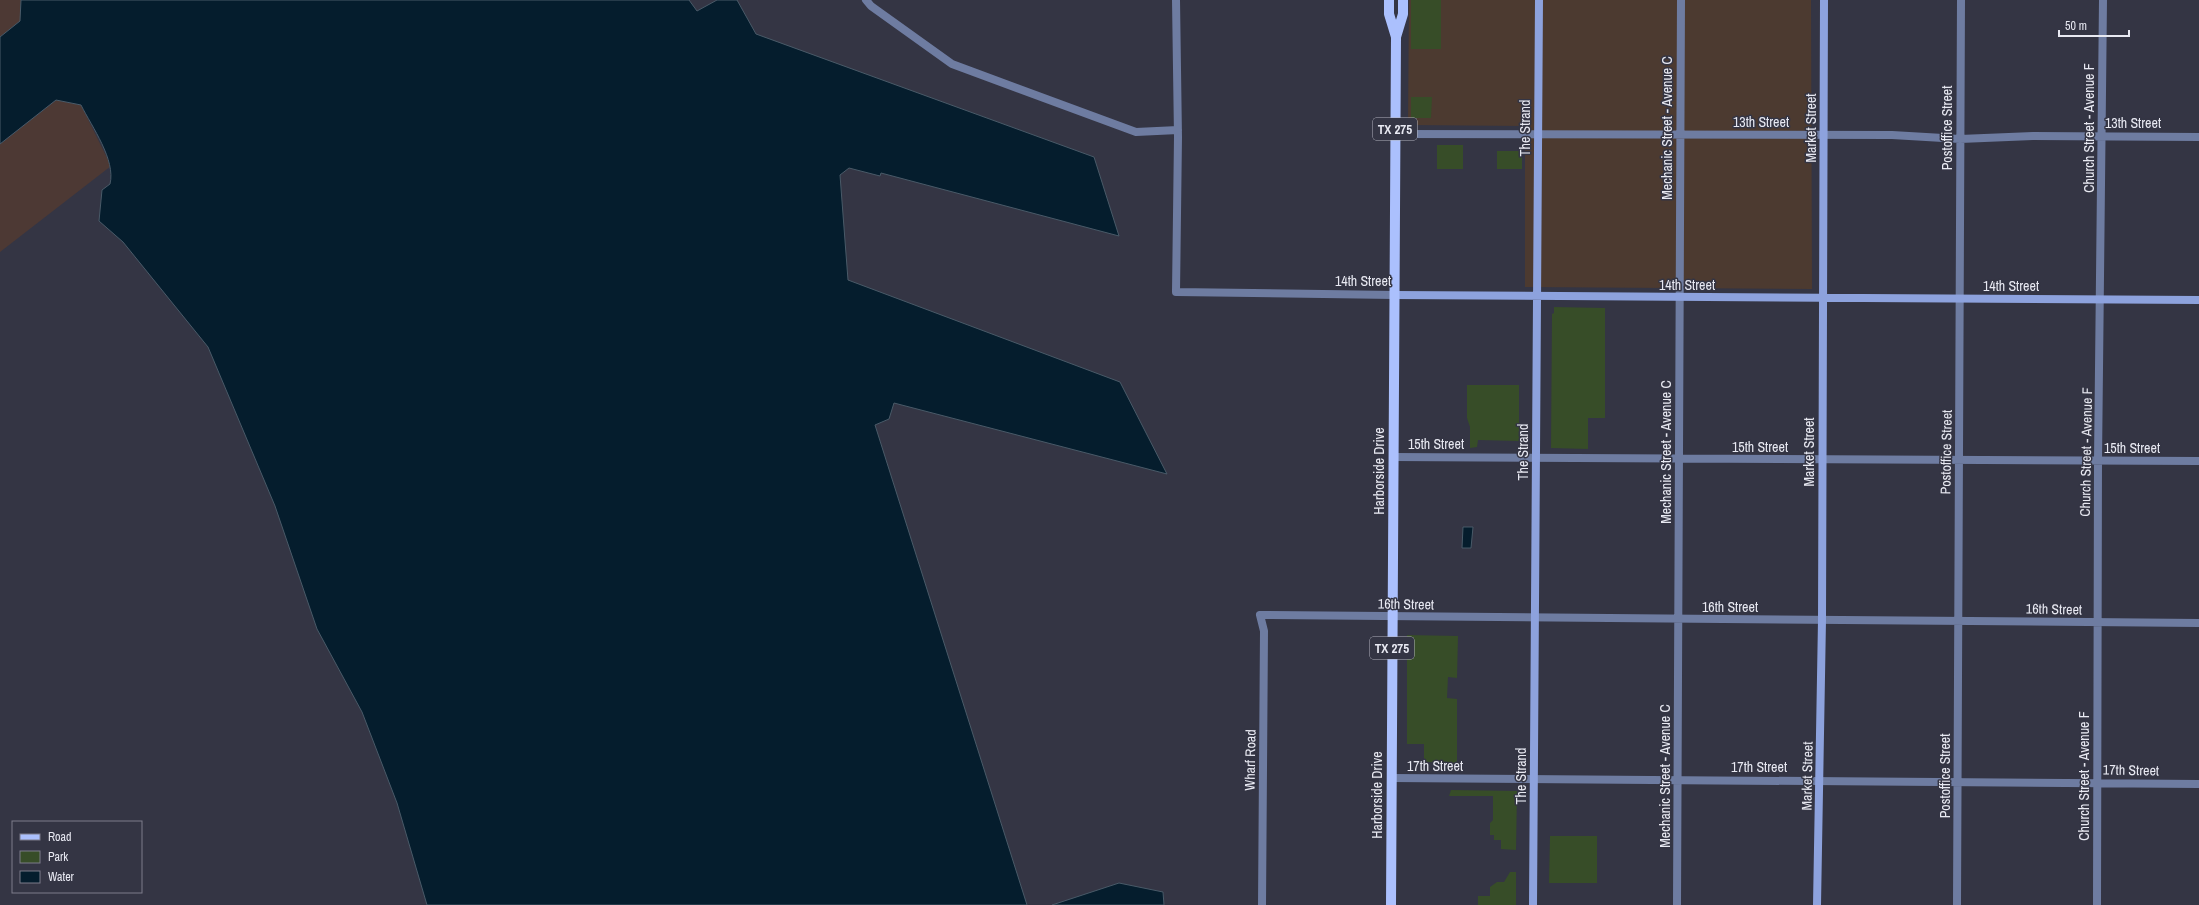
<svg xmlns="http://www.w3.org/2000/svg" width="2199" height="905" viewBox="0 0 2199 905" font-family="'Archivo Narrow',sans-serif">
<rect width="100%" height="100%" fill="#343544"/>
<path fill="#4d3934" d="M 0,0 L 21,0 L 20,21 L 0,37 Z
M 56,100 L 81,105 L 111,166 L 0,252 L 0,144 Z"/>
<path fill="#4c3a30" d="M 1409,0 L 1811,0 L 1812,289 L 1525,287 L 1525,126 L 1408,125 Z"/>
<path fill="#374d28" d="M 1411,0 L 1441,0 L 1441,49 L 1411,49 Z
M 1411,97 L 1432,97 L 1431,118 L 1411,118 Z
M 1437,145 L 1463,145 L 1463,169 L 1437,169 Z
M 1497,151 L 1522,151 L 1522,169 L 1497,169 Z
M 1554,307 L 1605,308 L 1605,418 L 1588,418 L 1588,449 L 1551,448 L 1552,314 L 1554,313 Z
M 1467,385 L 1519,385 L 1519,441 L 1478,440 L 1477,447 L 1470,448 L 1470,427 L 1467,418 Z
M 1407,635 L 1458,636 L 1457,678 L 1448,677 L 1447,698 L 1457,699 L 1457,763 L 1424,762 L 1424,744 L 1407,744 Z
M 1451,790 L 1517,791 L 1516,850 L 1501,849 L 1501,840 L 1494,840 L 1494,835 L 1490,835 L 1490,823 L 1493,820 L 1493,796 L 1449,796 Z
M 1550,836 L 1597,836 L 1597,883 L 1549,883 Z
M 1510,872 L 1516,872 L 1516,905 L 1478,905 L 1478,896 L 1490,896 L 1490,887 L 1497,882 L 1504,882 Z"/>
<path fill="#051d2d" stroke="#495a68" d="M 21,0 L 689,0 L 697,11 L 717,0 L 737,0 L 756,34 L 1094,157 L 1119,236 L 881,173 L 880,176 L 849,168 L 840,175 L 848,280 L 1120,382 L 1167,474 L 894,403 L 889,419 L 875,425 L 1027,905 L 427,905 L 397,803 L 362,712 L 317,629 L 275,506 L 208,347 L 123,242 L 99,221 L 102,190 L 110,184 C 116,160 92,127 81,105 L 56,100 L 0,144 L 0,37 L 20,21 Z
M 1463,527 L 1473,527 L 1471,548 L 1462,548 Z
M 1119,883 L 1163,892 L 1164,905 L 1052,905 Z"/>
<g fill="none" stroke-linecap="round" stroke-linejoin="round">
<path stroke="#6e7ca1" stroke-width="8" d="M 866,0 L 871,6 L 952,64 L 1136,132 L 1178,130
M 1176,0 L 1178,137 L 1176,292 L 1394,295
M 1395,134 L 1892,135 L 1960,139 L 2033,136 L 2199,137
M 1393,457 L 2199,461
M 1392,778 L 2199,784
M 1262,905 L 1264,631 L 1260,615 L 2199,623
M 1677,905 L 1681,0
M 1957,905 L 1961,0
M 2097,905 L 2098,461 L 2103,0"/>
<path stroke="#8da2dd" stroke-width="8" d="M 1394,295 L 2199,300
M 1533,905 L 1539,0
M 1817,905 L 1822,620 L 1824,0"/>
<path stroke="#abc0fd" stroke-width="10" d="M 1389,0 L 1389,14 L 1396,37 L 1391,905
M 1396,37 L 1403,14 L 1403,0"/>
</g>
<g text-anchor="middle" dominant-baseline="central" stroke-width="3" stroke-linejoin="round" paint-order="stroke">
<g fill="#343544" stroke="#b2b3be" stroke-width="1">
<rect x="1373" y="118" width="44" height="22" rx="3"/>
<rect x="1370" y="637" width="44" height="22" rx="3"/>
</g>
<g font-size="13" font-weight="bold" fill="#e8e9f2">
<text x="1395" y="129">TX 275</text>
<text x="1392" y="648">TX 275</text>
</g>
<g font-size="14" fill="#e8e9f2" stroke="#343544">
<text x="1761" y="122">13th Street</text>
<text x="2133" y="123">13th Street</text>
<text transform="translate(1525 128) rotate(-90)">The Strand</text>
<text transform="translate(1667 128) rotate(-90)">Mechanic Street - Avenue C</text>
<text transform="translate(1811 128) rotate(-90)">Market Street</text>
<text transform="translate(1947 128) rotate(-90)">Postoffice Street</text>
<text transform="translate(2089 128) rotate(-90)">Church Street - Avenue F</text>
<text x="1363" y="281">14th Street</text>
<text x="1687" y="285">14th Street</text>
<text x="2011" y="286">14th Street</text>
<text x="1436" y="444">15th Street</text>
<text x="1760" y="447">15th Street</text>
<text x="2132" y="448">15th Street</text>
<text transform="translate(1523 452) rotate(-90)">The Strand</text>
<text transform="translate(1666 452) rotate(-90)">Mechanic Street - Avenue C</text>
<text transform="translate(1809 452) rotate(-90)">Market Street</text>
<text transform="translate(1946 452) rotate(-89)">Postoffice Street</text>
<text transform="translate(2086 452) rotate(-89)">Church Street - Avenue F</text>
<text transform="translate(1379 471) rotate(-90)">Harborside Drive</text>
<text transform="translate(1406 604) rotate(1)">16th Street</text>
<text x="1730" y="607">16th Street</text>
<text transform="translate(2054 609) rotate(1)">16th Street</text>
<text transform="translate(1250 760) rotate(-89)">Wharf Road</text>
<text x="1435" y="766">17th Street</text>
<text x="1759" y="767">17th Street</text>
<text transform="translate(2131 770) rotate(1)">17th Street</text>
<text transform="translate(1521 776) rotate(-90)">The Strand</text>
<text transform="translate(1665 776) rotate(-90)">Mechanic Street - Avenue C</text>
<text transform="translate(1807 776) rotate(-89)">Market Street</text>
<text transform="translate(1945 776) rotate(-90)">Postoffice Street</text>
<text transform="translate(2084 776) rotate(-90)">Church Street - Avenue F</text>
<text transform="translate(1377 795) rotate(-90)">Harborside Drive</text>
</g>
</g>
<rect x="12" y="821" width="130" height="72" fill="#343544" stroke="#7c7d8a"/>
<rect x="20" y="834" width="20" height="6" fill="#abc0fd" stroke="#7c7d8a"/>
<text x="48" y="841" font-size="12" fill="#e8e9f2">Road</text>
<rect x="20" y="851" width="20" height="12" fill="#374d28" stroke="#7c7d8a"/>
<text x="48" y="861" font-size="12" fill="#e8e9f2">Park</text>
<rect x="20" y="871" width="20" height="12" fill="#051d2d" stroke="#7c7d8a"/>
<text x="48" y="881" font-size="12" fill="#e8e9f2">Water</text>
<path d="M2059 30v6h70v-6" fill="none" stroke="#e8e9f2" stroke-width="2"/>
<text x="2065" y="30" font-size="12" fill="#e8e9f2" stroke="#343544" stroke-width="3" paint-order="stroke">50 m</text>
</svg>
